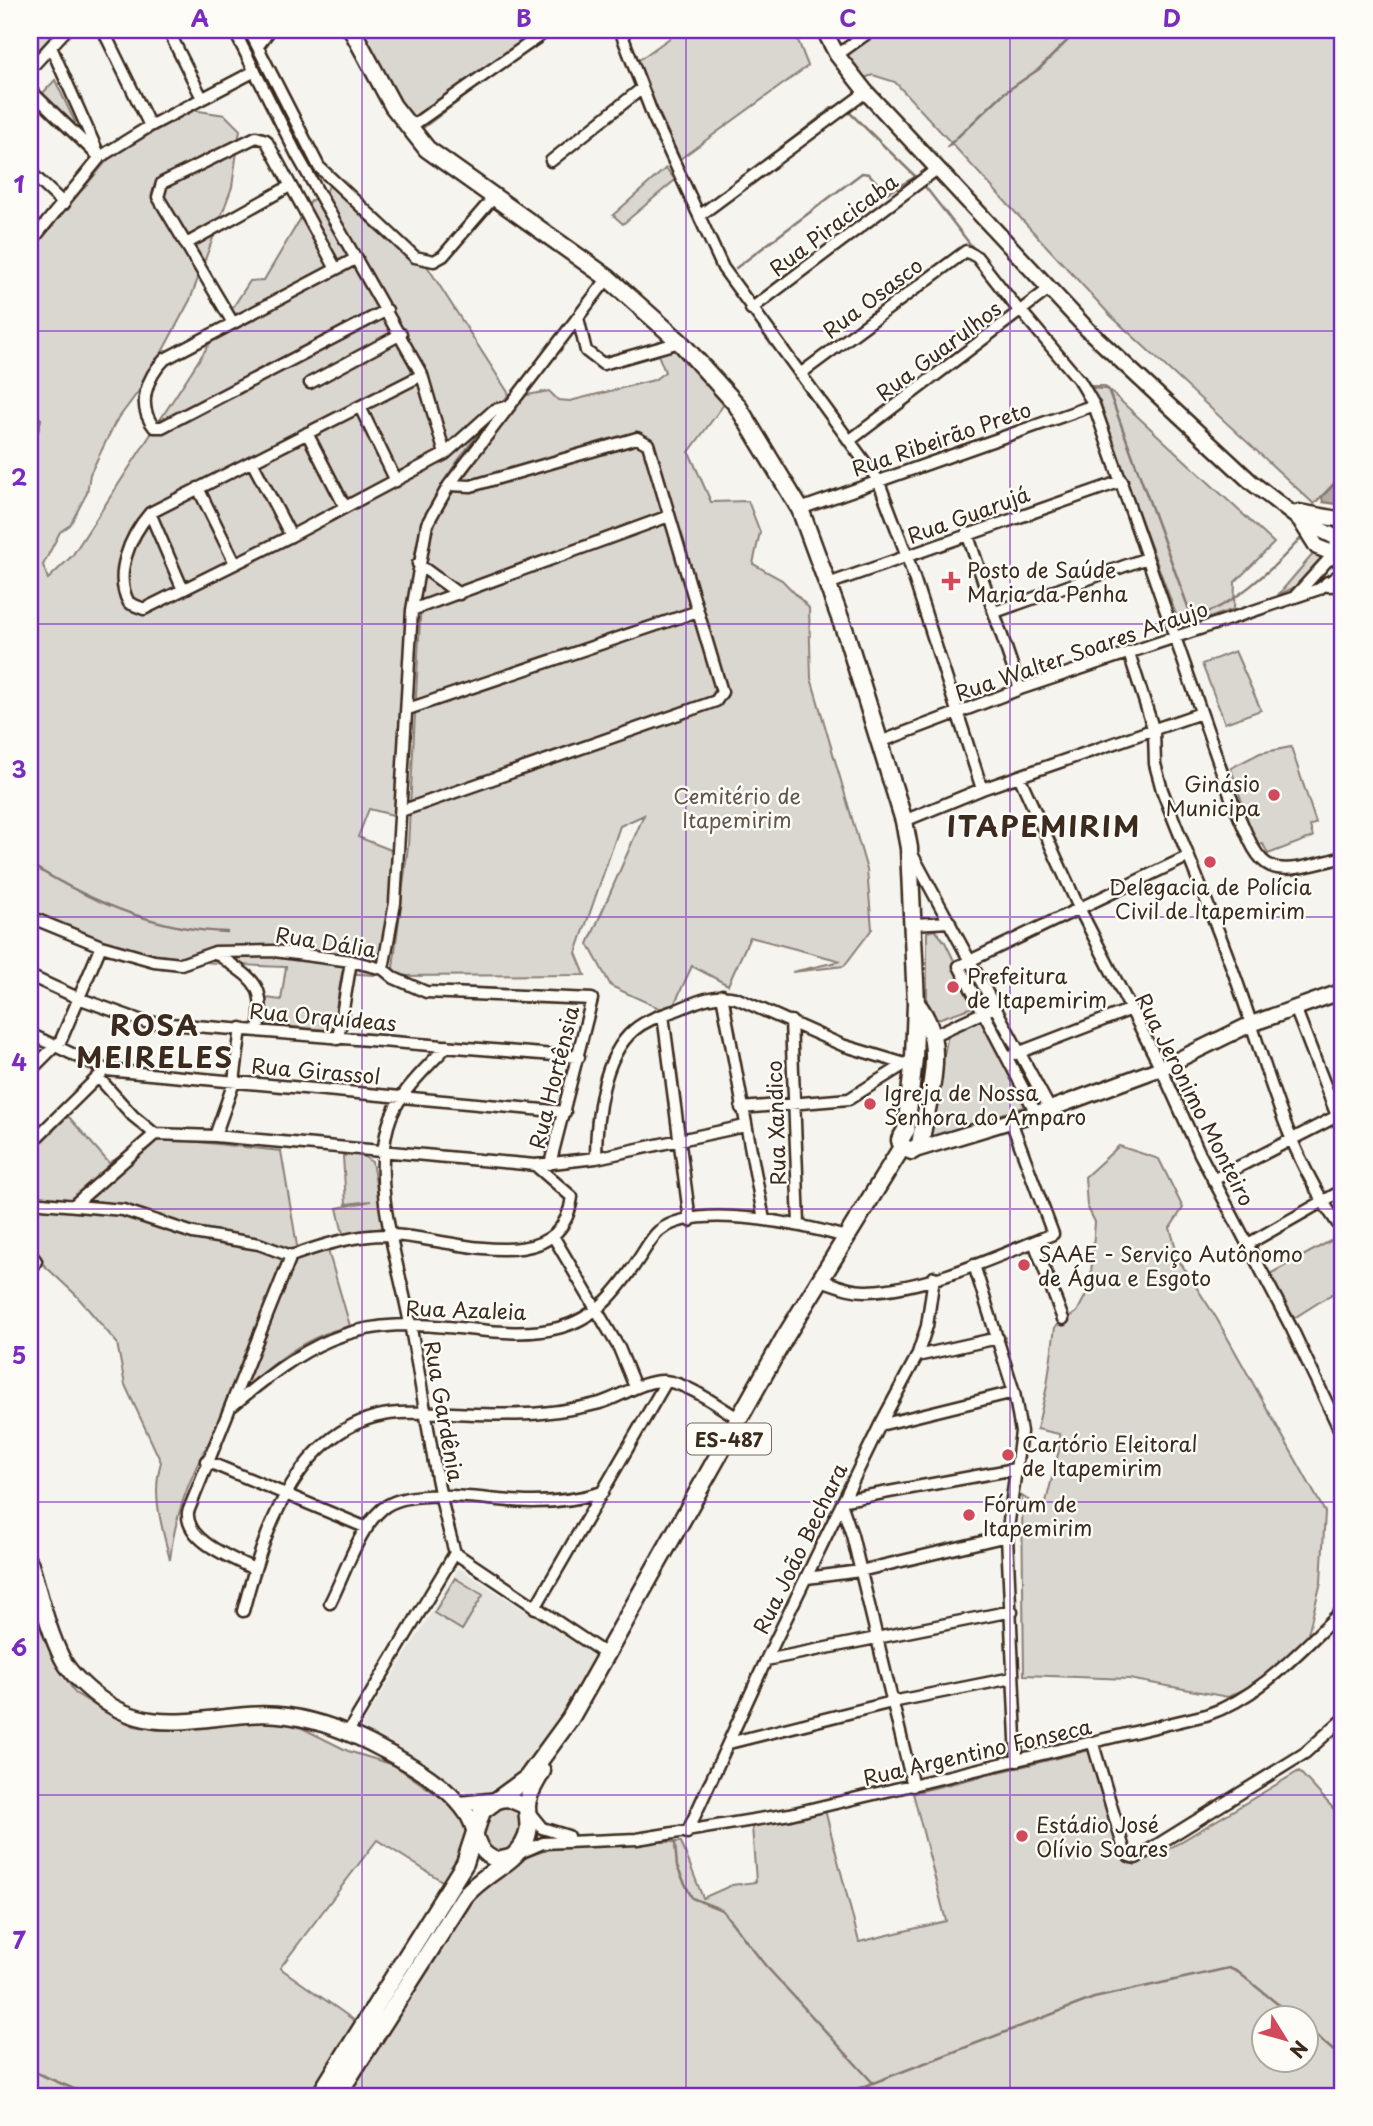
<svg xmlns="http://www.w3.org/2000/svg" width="1373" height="2126" viewBox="0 0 1373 2126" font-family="'Playpen Sans',sans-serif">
<rect width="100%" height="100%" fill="#f5f4ee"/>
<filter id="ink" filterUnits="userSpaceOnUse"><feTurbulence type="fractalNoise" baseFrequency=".0143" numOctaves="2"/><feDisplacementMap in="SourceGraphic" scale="14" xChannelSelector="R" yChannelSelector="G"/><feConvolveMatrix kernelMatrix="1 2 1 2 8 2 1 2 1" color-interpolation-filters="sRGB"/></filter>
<g filter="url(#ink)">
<path fill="#e7e5df" d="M 459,1568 L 599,1658 L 567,1714 L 518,1781 L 493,1792 L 479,1795 L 469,1794 L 361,1727 Z"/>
<path fill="#dad6d0" stroke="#8a8077" stroke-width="2" fill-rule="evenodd" d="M 30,30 L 57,30 L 33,56 L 30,54 Z
M 349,30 L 553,30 L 419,131 Z
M 681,30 L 794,30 L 808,66 L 680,159 L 636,62 Z
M 880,30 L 1343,30 L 1343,474 L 1314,504 L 1110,315 L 895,82 L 873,75 L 858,80 L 847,55 Z
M 55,80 L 75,122 L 71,125 L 41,95 Z
M 192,110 L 225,115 L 240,130 L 232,187 L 190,300 L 147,380 L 115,423 L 90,474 L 87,493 L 70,525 L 60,532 L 43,565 L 48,579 L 72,556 L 250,281 L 264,280 L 311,201 L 316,197 L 324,198 L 330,183 C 358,213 390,248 427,266 L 509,394 C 466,451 425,491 413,563 L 397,816 L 369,809 L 358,837 L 396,852 L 387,930 L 374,975 L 342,973 L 332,1032 L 263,1024 L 266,998 L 281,1000 L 286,967 C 228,965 171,962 115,945 C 86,936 58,922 30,909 L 30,464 L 41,419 L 30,409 L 30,251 L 110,157 Z
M 666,168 L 675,180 L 623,224 L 613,215 Z
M 682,348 L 727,400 L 689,452 L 711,502 L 748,501 L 760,532 L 753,564 L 782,580 L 809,608 L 811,678 L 867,870 L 872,929 L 844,966 L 792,972 L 841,961 L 750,937 L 728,985 L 692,966 L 674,1005 L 663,1010 L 611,986 L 588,944 L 644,815 L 620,826 L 576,953 L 585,975 L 392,976 L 408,846 L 422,582 L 426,552 L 439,512 L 522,396 L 549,391 L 558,400 L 570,401 L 654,380 L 665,372 L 657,352 Z
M 1089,386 L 1104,386 L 1110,391 L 1274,543 L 1235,582 L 1234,609 L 1181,628 L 1133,498 L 1093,406 L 1081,390 Z
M 1343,519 L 1343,547 L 1312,579 L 1278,595 Z
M 1235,651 L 1261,710 L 1225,723 L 1202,664 Z
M 1291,747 L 1316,823 L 1310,826 L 1313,837 L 1268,854 L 1263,844 L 1256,846 L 1231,768 L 1260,753 Z
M 935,930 L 945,942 L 976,1006 L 935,1020 L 927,1003 L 927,932 Z
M 983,1016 L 1032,1104 L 927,1139 L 949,1030 Z
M 68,1116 L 109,1163 L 154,1137 L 281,1151 L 297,1246 L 301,1249 L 325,1240 L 350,1326 C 251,1348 180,1463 170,1560 C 162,1526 151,1496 161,1462 L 125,1385 L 117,1343 L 76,1295 L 30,1252 L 30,1153 Z
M 1119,1146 L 1159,1159 L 1183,1208 L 1170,1228 L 1180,1262 L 1217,1319 L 1325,1512 L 1321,1582 L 1307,1638 L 1275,1669 L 1251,1686 L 1228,1697 L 1129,1679 L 1024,1675 L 1022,1496 L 1044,1510 L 1060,1446 L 1059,1434 L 1037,1429 L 1047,1386 L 1055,1327 L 1077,1312 L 1090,1287 L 1095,1222 L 1087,1206 L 1085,1177 Z
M 358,1153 L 372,1162 L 384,1228 L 343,1234 L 337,1208 L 371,1201 L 346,1204 L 343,1156 Z
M 1343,1234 L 1343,1287 L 1294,1318 L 1268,1275 Z
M 30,1577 L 52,1656 L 75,1693 L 106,1712 L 134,1726 L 158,1730 L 256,1721 L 296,1725 L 348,1751 L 394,1765 L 462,1812 L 472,1831 L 447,1884 L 377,1840 L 280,1968 L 358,2023 L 313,2096 L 30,2096 Z
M 455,1578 L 483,1595 L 462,1630 L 434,1613 Z
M 1094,1749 L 1130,1864 L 1160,1854 L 1299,1771 L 1343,1819 L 1343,2096 L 345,2096 L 476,1891 L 516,1860 L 572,1842 L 681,1842 L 703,1898 L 732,1885 L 756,1882 L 752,1826 L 825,1810 L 859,1942 L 946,1921 L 913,1793 ZM 1264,2018 L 1306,2018 L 1306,2060 L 1264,2060 Z
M 506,1805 C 531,1811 523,1829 516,1848 L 499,1856 L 482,1842 C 482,1822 488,1812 506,1805 Z"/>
<path fill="#b4aca4" stroke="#84786e" stroke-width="2" d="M 30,409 L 41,419 L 30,464 Z
M 1343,475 L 1343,505 L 1323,502 L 1322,497 Z"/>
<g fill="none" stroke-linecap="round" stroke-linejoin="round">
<path stroke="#84786e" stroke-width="2.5" d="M 848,111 L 918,179
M 947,147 L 1004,93 L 1039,69 L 1078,30
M 744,177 L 833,107 L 842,107
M 923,184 L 977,253
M 736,268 L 862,173 L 869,174 L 887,193 L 915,177
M 1080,374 L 1093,388 L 1108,389 L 1191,615 C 1224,616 1279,563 1300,539
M 30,864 C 89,901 158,930 227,932
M 675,1843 L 677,1867 L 692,1898 L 722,1910 L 765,1965 L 873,2083
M 1306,2027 L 1343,2059
M 30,2070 L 90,2096
M 839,2096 L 1094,1998 L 1229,1968 L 1238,1972 L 1295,2018"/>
<g stroke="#3b2a1e" stroke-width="15">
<path id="street" d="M 103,30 L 150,126
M 168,30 L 202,98
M 234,30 L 297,155 L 422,375 L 445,454
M 249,30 L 319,167 L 415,257 L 434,261 L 443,256 L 494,197
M 620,30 L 653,116 L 723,268 L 878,480 L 907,556 L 982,789
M 258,46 L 270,30
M 51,47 L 100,157
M 837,55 L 872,30
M 30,69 L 66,30
M 30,90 L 95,153
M 409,128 L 548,30
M 551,161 L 641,89
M 30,172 L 64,204
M 699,216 L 866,92
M 30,243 L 100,157 L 150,126 L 255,71
M 186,244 L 290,186
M 357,258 L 165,359 C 147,377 136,405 154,427 L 162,427 L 387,310
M 751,309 L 937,169
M 1021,311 L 1080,381 L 1094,405 L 1230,795 C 1263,872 1258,881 1343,857
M 578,318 L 586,351 L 603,364 L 680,342
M 233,323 L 158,197 L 162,183 L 256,137 L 266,140 L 336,269
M 800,374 L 966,251 L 977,257 L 1020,312
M 422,375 L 150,513 C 130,536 113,575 129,603 L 144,609 L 291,536 L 445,454 L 494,410 L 509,406
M 310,383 L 401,334
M 360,407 L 396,481
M 307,433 L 345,507
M 849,441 L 1049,289
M 252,462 L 291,536
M 198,488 L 235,563
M 800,509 L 1094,405
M 150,513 L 183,590
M 1343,531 C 1334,542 1330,556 1343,565
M 967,533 L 1020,689
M 418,564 L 459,594
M 828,584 L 1122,481
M 1296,595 L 1327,561 L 1335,557
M 412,610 L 669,516
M 995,612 L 1147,558
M 1129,653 L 1154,731 L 1155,764 L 1162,790 C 1192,867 1226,945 1251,1023 C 1274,1096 1297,1170 1343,1231
M 408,709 L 698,611
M 880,742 L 1020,689 L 1319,589 L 1343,572
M 1019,776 L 1079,908 L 1161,1068 L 1200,1154 L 1292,1329 L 1343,1437
M 401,811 L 716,701 L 722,692 L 648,444 L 637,438 L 471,486 L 449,485
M 904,821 L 982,789 L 1201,713
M 911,852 L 1050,1109
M 30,917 L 101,946 L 154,961 L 181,964 L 215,952 L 274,951 L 351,961 L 383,969 L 394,978 L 426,992 L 592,999 L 550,1164
M 913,924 L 950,922
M 215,952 C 249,979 268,980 258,1029
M 383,969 L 395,903 L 412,610 L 427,524 L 449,485 L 608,278
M 30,976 L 78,998 L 145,1022 L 579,1057
M 722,995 L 764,1220
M 1296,1010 L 1337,1116
M 663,1015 L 690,1221
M 791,1021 L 799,1224
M 30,1034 L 106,1070 L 565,1112
M 934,1035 L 995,1007
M 338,1039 L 351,961
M 447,1046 C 425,1070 397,1093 388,1126 C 371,1187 399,1264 410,1324 C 425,1401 433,1478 455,1553
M 1015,1054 L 1129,1010
M 30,1071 L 61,1040 L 101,946
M 98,1077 L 133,1116 L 155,1134 L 215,1136 L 535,1165 L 596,1158 L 745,1126
M 741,1108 L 849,1099 L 905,1064
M 1036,1113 L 959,966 L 1187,857
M 215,1136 L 234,1082 L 241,1028
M 30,1144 L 102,1073
M 596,1158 C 596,1118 602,1057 634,1030 C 647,1019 663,1015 679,1009 C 698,1001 716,993 736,998 L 842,1045 L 905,1064 L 914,1058
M 1213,1180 L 1343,1113
M 30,1202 L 123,1210 L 193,1233 L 259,1244 L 291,1256
M 75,1204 L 155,1134
M 553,1236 L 619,1348 L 635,1387
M 1034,1242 L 1063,1319
M 1248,1244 L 1343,1190
M 30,1253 L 36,1261 L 30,1272
M 974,1265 L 1014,1392 L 1021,1432 L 1007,1536 L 1017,1761
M 821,1280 C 836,1285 852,1292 868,1291 C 931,1288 995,1257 1053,1234 L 1011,1121
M 917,1356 L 998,1338
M 232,1406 C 306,1345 348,1317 447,1327 C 483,1330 523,1337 558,1328 C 598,1318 619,1289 640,1257 C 646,1248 651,1238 659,1231 C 696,1201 804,1225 846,1237
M 880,1425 L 1014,1392
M 206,1461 L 367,1528
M 845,1500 L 1015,1469
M 842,1506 L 852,1535 L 913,1786
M 455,1553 L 607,1655
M 254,1569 C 232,1558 185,1541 188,1512 L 291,1256 C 322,1245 357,1234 391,1235 C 444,1236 561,1284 572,1197 L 535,1165
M 807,1578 L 860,1571 L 1007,1536
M 330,1603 C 345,1574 357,1531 382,1509 C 412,1483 495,1503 534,1502 C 558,1502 580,1499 603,1492
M 535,1608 L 666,1382
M 243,1611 C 264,1531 300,1419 399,1413 C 446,1410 494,1418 542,1413 C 561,1411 581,1408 600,1403 C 621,1397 642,1380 665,1381 C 690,1384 719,1407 740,1419
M 766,1660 L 1012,1611
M 348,1732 L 455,1553
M 729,1743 L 892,1702 L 1012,1678
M 1093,1744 L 1124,1849 L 1129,1856 L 1136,1858 L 1305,1753 L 1343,1719
M 529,1812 L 542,1828 L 568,1836
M 687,1833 L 766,1660 L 880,1425 L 917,1356 L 927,1326 L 934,1277
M 520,1853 L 543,1843 L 637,1839 L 790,1814 L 1206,1715 C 1261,1697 1301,1649 1343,1610"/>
</g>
<g stroke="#3b2a1e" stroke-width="19">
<path id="secondary" d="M 824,30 L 837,55 L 866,92 L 1088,330 L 1251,482 L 1299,519 L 1343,541
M 1299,512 L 1343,520
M 1300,520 L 1317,547 L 1335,554
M 1328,584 L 1343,583
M 915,1150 L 1050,1109 L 1161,1068 L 1251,1024 L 1343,991
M 30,1562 C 40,1593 47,1628 62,1658 C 69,1672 81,1683 93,1693 C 158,1747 216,1706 288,1716 C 321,1721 354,1734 383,1750 C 411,1764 449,1787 467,1814 C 479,1832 473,1852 497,1860 L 514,1856
M 460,1804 L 508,1799 L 527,1807"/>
</g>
<g stroke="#3b2a1e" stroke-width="21">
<path id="primary" d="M 902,1147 L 912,1151 L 920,1145 C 927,1098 950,1044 916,1003
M 319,2096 L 465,1863 L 482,1811 L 527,1778 L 570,1719 L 785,1337 L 902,1147 L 900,1140 L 906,1130 L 914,1058 L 916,1003 L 909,848 L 904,821 L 847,637 L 800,509 L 737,405 L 680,342 L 608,278 L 427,149 L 393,106 L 352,30
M 337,2096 L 464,1897 C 481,1875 514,1863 524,1843 C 532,1829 527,1820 527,1806 C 527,1794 537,1781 542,1771"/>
</g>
<use href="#street" stroke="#fdfcf7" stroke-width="10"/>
<use href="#secondary" stroke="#fdfcf7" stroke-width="14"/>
<use href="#primary" stroke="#fdfcf7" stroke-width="16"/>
</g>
</g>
<path fill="none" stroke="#7b2cbf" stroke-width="2" stroke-opacity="0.55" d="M 362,30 L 362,2096M 686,30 L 686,2096M 1010,30 L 1010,2096M 30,331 L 1343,331M 30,624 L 1343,624M 30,917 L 1343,917M 30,1209 L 1343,1209M 30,1502 L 1343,1502M 30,1795 L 1343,1795"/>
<g fill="#d1495b" stroke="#fdfcf7" stroke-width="2.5">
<path d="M947.5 570.5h7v7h7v7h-7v7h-7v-7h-7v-7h7z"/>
<circle cx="1274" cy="795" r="7"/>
<circle cx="1210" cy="862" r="7"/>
<circle cx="953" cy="987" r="7"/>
<circle cx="870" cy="1104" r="7"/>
<circle cx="1024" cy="1265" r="7"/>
<circle cx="1008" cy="1455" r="7"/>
<circle cx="969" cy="1515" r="7"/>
<circle cx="1022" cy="1836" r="7"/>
</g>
<g text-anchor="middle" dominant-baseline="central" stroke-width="5" stroke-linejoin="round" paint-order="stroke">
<rect fill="#fdfcf7" stroke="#75695f" stroke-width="2" x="687" y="1423.5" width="84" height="31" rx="5"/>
<g font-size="19" font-weight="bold" fill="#3b2a1e">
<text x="729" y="1439">ES-487</text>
</g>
<g font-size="21" fill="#3b2a1e" stroke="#fdfcf7">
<text transform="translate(833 224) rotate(-37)">Rua Piracicaba</text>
<text transform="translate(872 297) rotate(-37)">Rua Osasco</text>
<text transform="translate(938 350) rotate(-37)">Rua Guarulhos</text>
<text transform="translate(941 438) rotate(-19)">Rua Ribeirão Preto</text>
<text transform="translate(968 514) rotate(-20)">Rua Guarujá</text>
<text transform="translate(1081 650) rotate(-19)">Rua Walter Soares Araujo</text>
<text transform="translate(326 941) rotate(9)">Rua Dália</text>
<text transform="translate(323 1016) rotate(5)">Rua Orquídeas</text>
<text transform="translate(316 1070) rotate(5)">Rua Girassol</text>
<text transform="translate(553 1077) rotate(-76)">Rua Hortênsia</text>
<text transform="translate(1196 1099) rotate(63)">Rua Jeronimo Monteiro</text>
<text transform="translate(775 1123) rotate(-92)">Rua Xandico</text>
<text transform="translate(466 1309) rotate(2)">Rua Azaleia</text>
<text transform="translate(445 1411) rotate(80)">Rua Gardênia</text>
<text transform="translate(799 1548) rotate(-64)">Rua João Bechara</text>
<text transform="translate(977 1751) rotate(-13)">Rua Argentino Fonseca</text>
</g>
<g font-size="21" fill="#3b2a1e" stroke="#fdfcf7" text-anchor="start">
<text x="967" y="569">Posto de Saúde<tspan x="967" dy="24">Maria da Penha</tspan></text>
<text x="1260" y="783" text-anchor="end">Ginásio<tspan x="1260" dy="24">Municipa</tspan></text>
<text x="1210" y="886" text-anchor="middle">Delegacia de Polícia<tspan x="1210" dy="24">Civil de Itapemirim</tspan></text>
<text x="967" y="975">Prefeitura<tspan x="967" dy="24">de Itapemirim</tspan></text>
<text x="884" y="1092">Igreja de Nossa<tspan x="884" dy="24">Senhora do Amparo</tspan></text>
<text x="1038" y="1253">SAAE - Serviço Autônomo<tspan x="1038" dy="24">de Água e Esgoto</tspan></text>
<text x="1022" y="1443">Cartório Eleitoral<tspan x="1022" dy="24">de Itapemirim</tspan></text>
<text x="983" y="1503">Fórum de<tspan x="983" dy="24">Itapemirim</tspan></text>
<text x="1036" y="1824">Estádio José<tspan x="1036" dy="24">Olívio Soares</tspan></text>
</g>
<g font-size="21" fill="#63554a" stroke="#fdfcf7">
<text x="737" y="795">Cemitério de<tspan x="737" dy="24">Itapemirim</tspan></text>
</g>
<g font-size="28" font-weight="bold" letter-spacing="2" fill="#3b2a1e" stroke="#fdfcf7">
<text x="1044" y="825">ITAPEMIRIM</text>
<text x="155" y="1024">ROSA<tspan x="155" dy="32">MEIRELES</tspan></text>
</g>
</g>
<rect width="1373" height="2126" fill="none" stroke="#fdfcf7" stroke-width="77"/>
<g transform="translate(1285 2039) rotate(127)"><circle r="33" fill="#fdfcf7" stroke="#afa8a0" stroke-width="2"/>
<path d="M0-5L12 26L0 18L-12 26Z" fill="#d1495b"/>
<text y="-10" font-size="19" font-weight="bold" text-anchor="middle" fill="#3b2a1e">N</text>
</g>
<rect x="38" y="38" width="1296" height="2050" fill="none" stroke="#7b2cbf" stroke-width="2.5"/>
<g font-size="23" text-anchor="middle" font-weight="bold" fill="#7b2cbf">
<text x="200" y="27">A</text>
<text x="524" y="27">B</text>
<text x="848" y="27">C</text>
<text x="1172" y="27">D</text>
<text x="19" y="193">1</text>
<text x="19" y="486">2</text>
<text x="19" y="778">3</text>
<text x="19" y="1071">4</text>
<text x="19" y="1364">5</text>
<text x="19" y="1656">6</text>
<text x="19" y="1949">7</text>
</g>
</svg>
